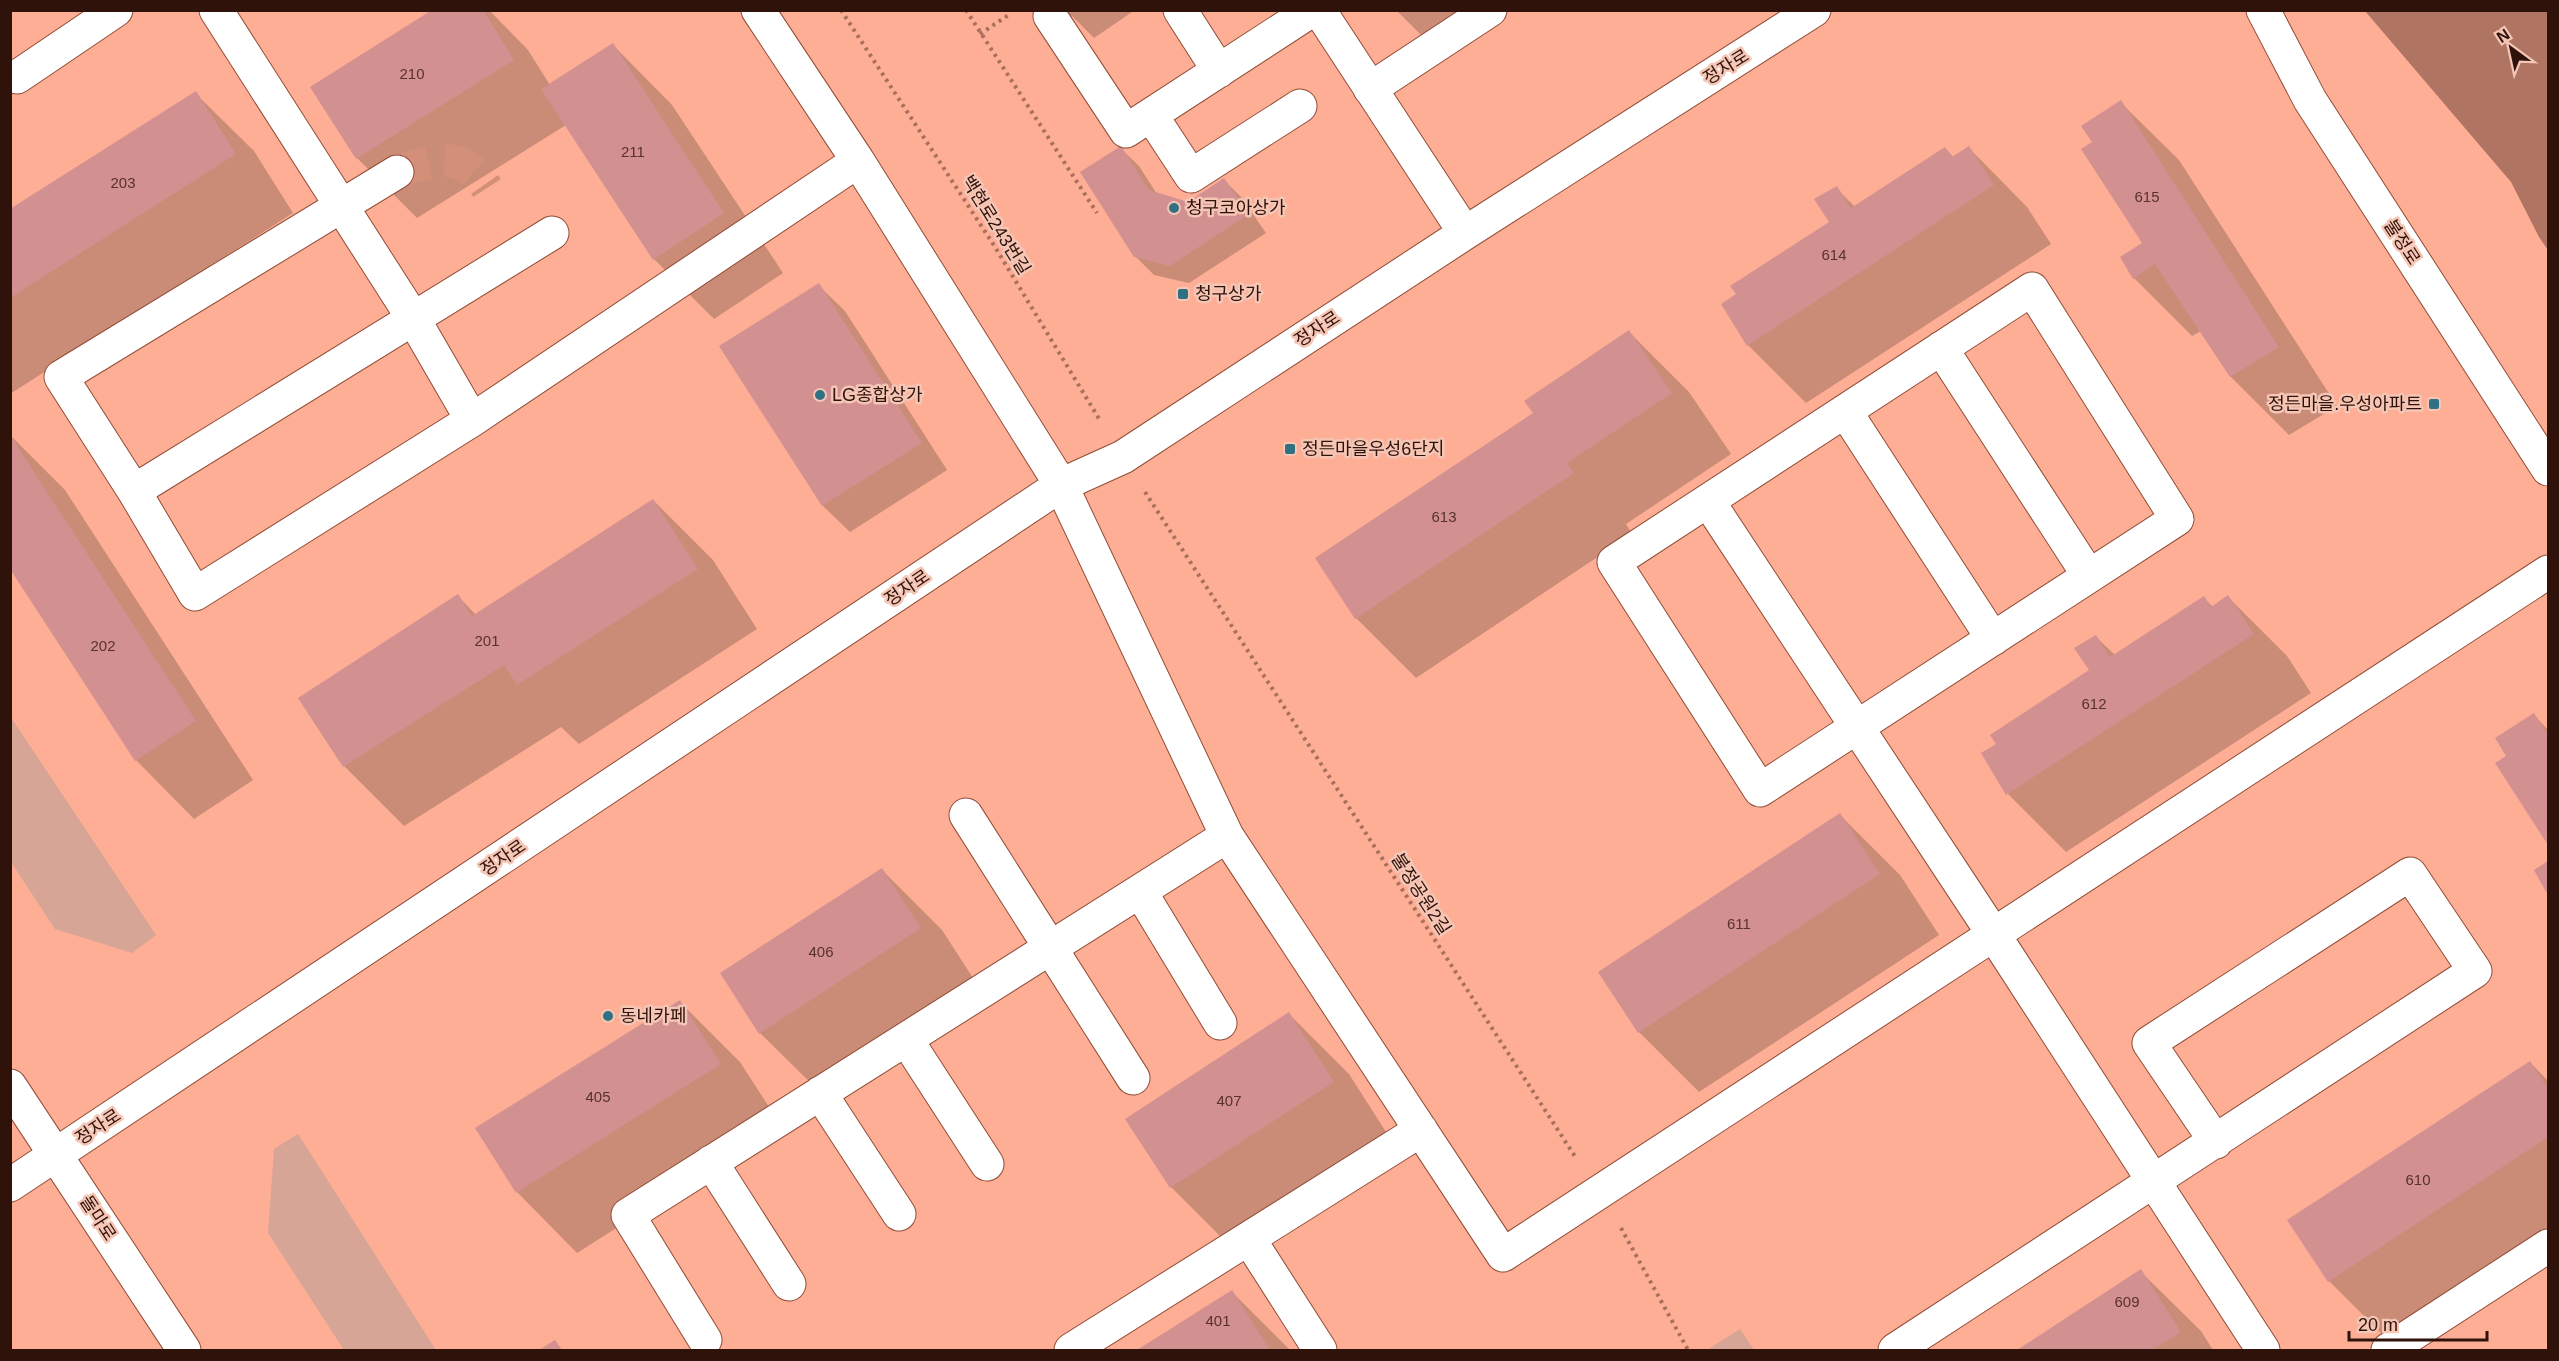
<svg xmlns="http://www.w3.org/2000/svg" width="2559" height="1361" viewBox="0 0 2559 1361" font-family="Helvetica,'Noto Sans KR',sans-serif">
<rect width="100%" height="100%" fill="#fdae95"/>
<path fill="#d7a595" d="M 10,716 L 156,935 L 132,953 L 55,929 L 11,862 Z
M 298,1134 L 436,1350 L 344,1350 L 268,1233 L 274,1149 Z
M 1740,1329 L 1754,1350 L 1707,1350 Z"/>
<path fill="#b07462" d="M 2365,11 L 2548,11 L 2548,250 L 2539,237 L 2511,182 Z"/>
<path fill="#0003" d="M 435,10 L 489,10 L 528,50 L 550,85 L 612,44 L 672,105 L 783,273 L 714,319 L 654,259 L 566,125 L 417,218 L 357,158 Z
M 1062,10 L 1135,10 L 1094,38 L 1072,16 L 1069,18 Z
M 1396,10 L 1468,10 L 1425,39 Z
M 195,93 L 254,151 L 293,213 L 10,394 L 10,211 Z
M 2120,102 L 2179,160 L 2337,406 L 2289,435 L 2231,377 L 2201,331 L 2192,336 L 2134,278 L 2144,244 L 2094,143 Z
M 1120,148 L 1139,166 L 1157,194 L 1188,204 L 1224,180 L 1242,198 L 1266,233 L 1189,283 L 1154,275 L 1135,256 Z
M 1945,148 L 1954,158 L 1969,148 L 2027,207 L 2051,244 L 1806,403 L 1748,345 L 1831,222 L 1836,188 L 1855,207 Z
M 818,285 L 845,311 L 947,470 L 850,532 L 823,506 L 721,347 Z
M 1629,332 L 1689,392 L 1731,454 L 1626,524 L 1632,534 L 1416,678 L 1356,618 L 1535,413 Z
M 10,435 L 65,490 L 253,780 L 194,819 L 136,760 L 10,567 Z
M 653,500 L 713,560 L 757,629 L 579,744 L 561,727 L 404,826 L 344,766 L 300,699 L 458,596 L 476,615 Z
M 2228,597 L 2287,656 L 2311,693 L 2066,852 L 2008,794 L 1983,754 L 2091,671 L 2096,637 L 2115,655 L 2204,598 L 2213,607 Z
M 2534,715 L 2548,730 L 2548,842 L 2497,763 L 2508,756 Z
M 1840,815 L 1900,875 L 1939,935 L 1699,1092 L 1639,1032 L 1600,973 Z
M 882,870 L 942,930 L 980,989 L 821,1093 L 760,1033 L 722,974 Z
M 680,1002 L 740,1062 L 780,1124 L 577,1253 L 517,1192 Z
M 1289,1014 L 1349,1074 L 1393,1143 L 1231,1247 L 1171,1187 Z
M 2530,1062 L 2548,1081 L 2548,1236 L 2389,1341 L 2329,1281 Z
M 2140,1271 L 2201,1331 L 2213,1350 L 2020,1350 Z
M 1232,1292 L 1290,1350 L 1140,1350 Z"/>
<path fill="#d29091" d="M 432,10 L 483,10 L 514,60 L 356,159 L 310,87 Z
M 613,43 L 724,213 L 653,260 L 541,89 Z
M 196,91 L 236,154 L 10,298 L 10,209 Z
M 2121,100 L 2279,347 L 2230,377 L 2155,264 L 2133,279 L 2120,257 L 2142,243 L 2081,149 L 2092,142 L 2081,126 Z
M 1121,146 L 1149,190 L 1188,202 L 1224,178 L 1249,214 L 1170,266 L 1134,257 L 1080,172 Z
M 1969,146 L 1994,185 L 1747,346 L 1721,304 L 1736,294 L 1730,286 L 1829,222 L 1814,199 L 1837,186 L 1851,208 L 1945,147 L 1952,157 Z
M 819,283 L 922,443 L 822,506 L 719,346 Z
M 1629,330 L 1672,393 L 1567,463 L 1574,473 L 1355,619 L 1315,558 L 1533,413 L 1524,401 Z
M 10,435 L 196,721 L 135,761 L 10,569 Z
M 653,499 L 698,569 L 517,685 L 504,665 L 343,767 L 298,698 L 458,594 L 472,616 Z
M 2228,595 L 2254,634 L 2006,795 L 1981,753 L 1996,744 L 1990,735 L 2089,670 L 2074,648 L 2096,635 L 2110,657 L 2204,596 L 2211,607 Z
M 2534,713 L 2548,735 L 2548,845 L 2495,763 L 2506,756 L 2495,738 Z
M 1840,813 L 1880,874 L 1638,1033 L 1598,972 Z
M 2548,861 L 2548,891 L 2546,892 L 2534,870 Z
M 882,868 L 921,928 L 759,1034 L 720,973 Z
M 680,1000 L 721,1064 L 516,1193 L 475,1128 Z
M 1289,1012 L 1334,1082 L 1170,1188 L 1125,1119 Z
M 2530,1061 L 2548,1089 L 2548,1137 L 2328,1282 L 2287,1220 Z
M 2141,1269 L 2181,1332 L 2152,1350 L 2017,1350 Z
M 1232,1290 L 1270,1350 L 1137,1350 Z
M 555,1340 L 562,1350 L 539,1350 Z"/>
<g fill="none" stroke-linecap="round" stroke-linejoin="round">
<path stroke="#d48f79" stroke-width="33" stroke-dasharray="33 16" stroke-linecap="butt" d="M 397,172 C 434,159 462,149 487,188"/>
<g stroke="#924c36" stroke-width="35">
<path id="minor" d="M 216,10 L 413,318 L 472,420
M 758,10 L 858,161 L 1061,485 L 1227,836 L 1503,1255 L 2548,572
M 1180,10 L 1219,71
M 1319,10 L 1465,233
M 1050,16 L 1126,131 L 1312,10
M 10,76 L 17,77 L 116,10
M 1370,89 L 1490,10
M 1151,115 L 1191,176 L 1300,106
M 552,233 L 134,491 L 195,594 L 472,420 L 858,161
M 2032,289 L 2177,519 L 1760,790 L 1614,562 Z
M 1941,348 L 2089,576
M 1845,411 L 1993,639
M 134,491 L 61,377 L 397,172
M 1708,501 L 1994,935 L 2263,1350
M 966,815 L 1133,1078
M 1140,891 L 1220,1023
M 906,1039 L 987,1164
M 820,1093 L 899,1214
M 711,1162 L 789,1284
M 10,1185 L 1061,485 L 1123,457 L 1465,233 L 1814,10
M 1249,1239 L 1320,1350
M 705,1340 L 628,1215 L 1227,836
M 1071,1350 L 1421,1130
M 1895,1350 L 2475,971 L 2410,874 L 2149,1043 L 2216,1142
M 2388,1350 L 2548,1246"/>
</g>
<g stroke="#924c36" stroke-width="35">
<path id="major" d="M 2263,10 L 2310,100 L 2548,469
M 10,1086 L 184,1350"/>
</g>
<path stroke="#a96f5c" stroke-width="4" stroke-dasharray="3 4.5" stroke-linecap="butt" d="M 841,10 L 995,247 L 1101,422
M 966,10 L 1097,213
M 980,34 L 1010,14
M 1145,492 L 1576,1158
M 1621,1228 L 1688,1350"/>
<use href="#minor" stroke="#fff" stroke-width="33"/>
<use href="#major" stroke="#fff" stroke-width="33"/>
</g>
<g fill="#2f7183" stroke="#f5c5b5" stroke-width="2">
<circle cx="1174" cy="208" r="6"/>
<rect x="1177" y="288" width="12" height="12" rx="3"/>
<circle cx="820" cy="395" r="6"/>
<rect x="2428" y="398" width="12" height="12" rx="3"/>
<rect x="1284" y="443" width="12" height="12" rx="3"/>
<circle cx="608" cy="1016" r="6"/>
</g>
<g text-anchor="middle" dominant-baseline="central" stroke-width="5" stroke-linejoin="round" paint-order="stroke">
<g font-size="15" fill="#58322b">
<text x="412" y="73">210</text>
<text x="633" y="151">211</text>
<text x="123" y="182">203</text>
<text x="2147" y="196">615</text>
<text x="1834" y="254">614</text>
<text x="1444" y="516">613</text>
<text x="487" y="640">201</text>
<text x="103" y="645">202</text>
<text x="2094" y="703">612</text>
<text x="1739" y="923">611</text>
<text x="821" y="951">406</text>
<text x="598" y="1096">405</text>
<text x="1229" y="1100">407</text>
<text x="2418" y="1179">610</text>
<text x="2127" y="1301">609</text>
<text x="1218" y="1320">401</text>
</g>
<g font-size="18" fill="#2f1209" stroke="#f5c5b5">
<text transform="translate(1726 67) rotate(-32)">정자로</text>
<text transform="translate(996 225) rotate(58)">백현로243번길</text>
<text transform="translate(2402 242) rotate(57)">불정로</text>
<text transform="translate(1317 329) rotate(-33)">정자로</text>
<text transform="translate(907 588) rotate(-34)">정자로</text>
<text transform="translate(503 858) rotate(-34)">정자로</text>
<text transform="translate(1421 894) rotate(57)">불정공원2길</text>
<text transform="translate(98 1127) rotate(-33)">정자로</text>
<text transform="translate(98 1218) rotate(57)">돌마로</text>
</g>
<g font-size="18" fill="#2f1209" stroke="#f5c5b5" text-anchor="start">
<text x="1186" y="208">청구코아상가</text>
<text x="1195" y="294">청구상가</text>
<text x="832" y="395">LG종합상가</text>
<text x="2422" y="404" text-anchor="end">정든마을.우성아파트</text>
<text x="1302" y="449">정든마을우성6단지</text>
<text x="620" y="1016">동네카페</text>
</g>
</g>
<rect width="2559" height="1361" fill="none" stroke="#2f1209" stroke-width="24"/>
<g transform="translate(2511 48) rotate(327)" stroke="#f5c5b5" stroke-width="4.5" paint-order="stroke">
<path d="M0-4.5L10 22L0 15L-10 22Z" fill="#2f1209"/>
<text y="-9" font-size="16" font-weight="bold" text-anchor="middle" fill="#2f1209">N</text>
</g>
<path d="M2349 1331v9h138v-9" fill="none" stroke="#2f1209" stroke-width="3"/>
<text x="2358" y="1331" font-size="18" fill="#2f1209" stroke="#f5c5b5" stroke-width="4.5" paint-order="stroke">20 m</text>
</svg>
